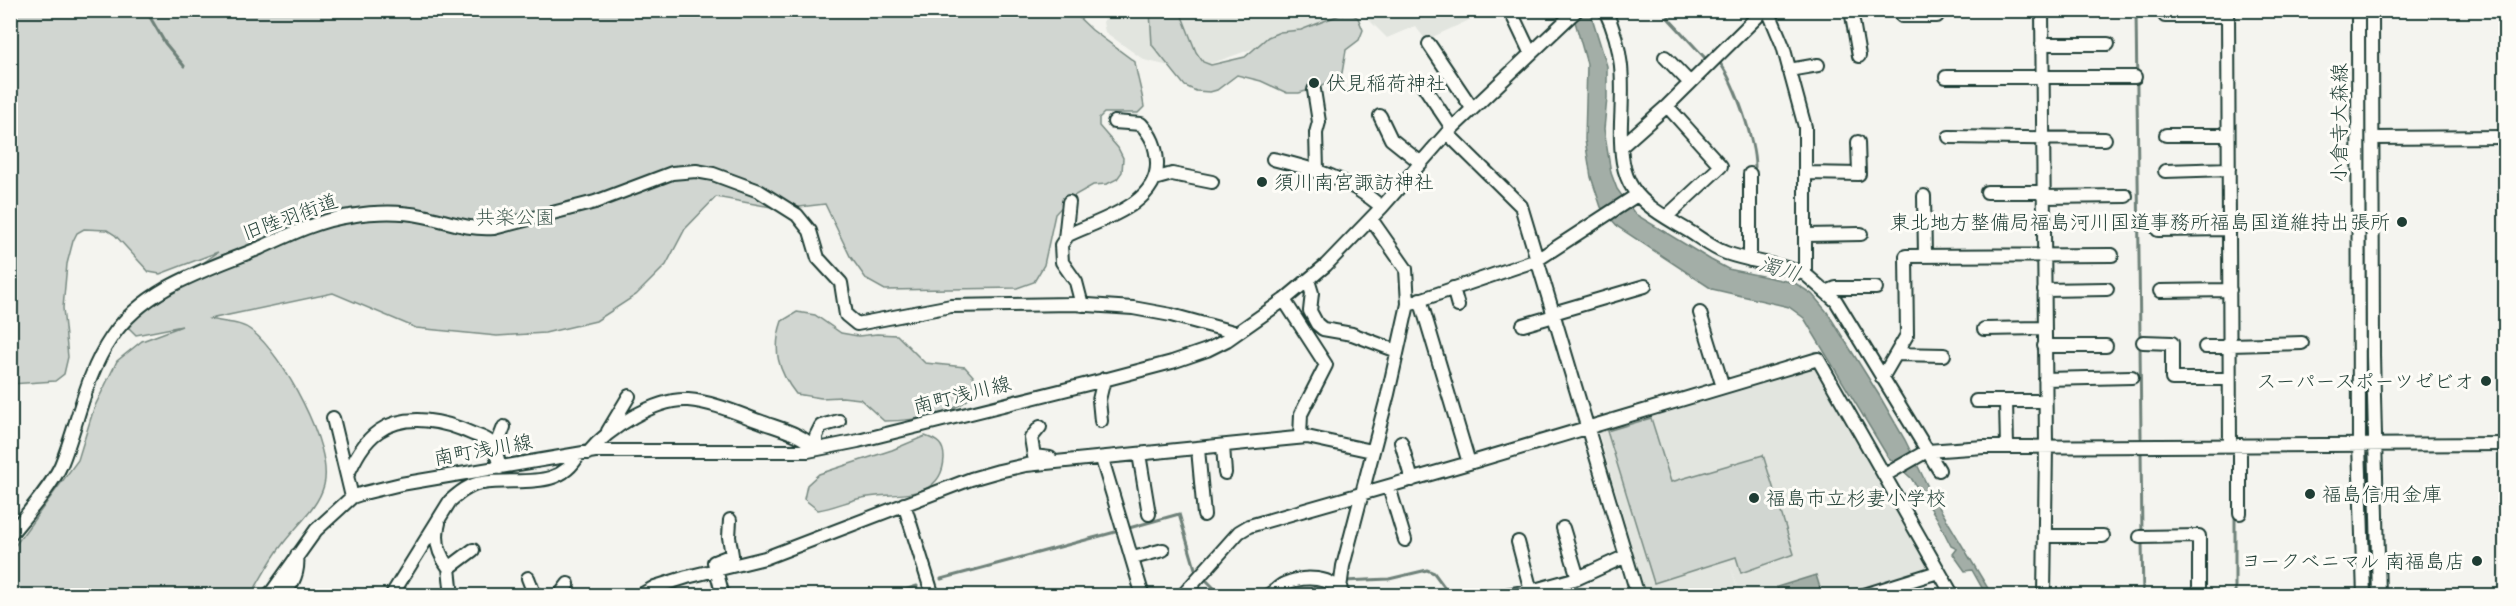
<svg xmlns="http://www.w3.org/2000/svg" width="2516" height="606" viewBox="0 0 2516 606" font-family="Sriracha,'Klee One',sans-serif">
<rect width="100%" height="100%" fill="#f4f4ef"/>
<filter id="ink" filterUnits="userSpaceOnUse"><feTurbulence type="fractalNoise" baseFrequency=".0167" numOctaves="2"/><feDisplacementMap in="SourceGraphic" scale="12" xChannelSelector="R" yChannelSelector="G"/><feConvolveMatrix kernelMatrix="1 2 1 2 8 2 1 2 1" color-interpolation-filters="sRGB"/></filter>
<g filter="url(#ink)">
<path fill="#e2e5df" d="M 1111,10 L 1359,11 L 1190,71 L 1144,60 L 1105,32 L 1103,22 Z
M 1360,11 L 1489,11 L 1426,40 L 1415,26 L 1387,38 Z
M 1815,364 L 1929,568 L 1839,595 L 1740,596 L 1730,564 L 1739,595 L 1646,595 L 1598,431 Z"/>
<path fill="#d1d6d1" stroke="#788a82" stroke-width="1.5" d="M 130,10 L 148,14 L 164,10 L 1072,11 L 1092,30 L 1135,62 C 1137,78 1142,91 1144,107 L 1138,113 L 1104,113 L 1099,118 L 1099,126 L 1118,148 L 1123,158 L 1122,172 L 1117,179 L 1107,184 L 1093,185 L 1070,198 L 1055,214 L 1044,265 L 1034,282 L 1017,288 L 885,290 L 867,280 L 850,256 L 825,204 L 782,209 L 716,197 L 685,229 L 666,265 L 636,295 L 596,321 L 545,333 L 497,336 L 416,328 L 333,293 L 210,319 C 223,323 240,321 252,331 C 282,354 334,447 324,485 C 318,508 296,526 282,545 C 270,560 261,579 251,595 L 11,595 L 11,551 L 78,460 L 94,408 L 117,361 L 142,341 L 182,326 L 136,335 L 123,322 L 218,252 L 160,274 L 149,272 L 115,235 L 107,230 L 84,229 L 77,233 L 73,241 L 67,264 L 63,308 L 68,357 L 64,374 L 55,381 L 11,384 L 10,11 Z
M 1150,11 L 1180,11 L 1196,52 L 1203,62 L 1211,65 L 1245,57 L 1268,37 L 1280,32 L 1301,30 L 1342,14 L 1352,14 L 1358,18 L 1363,30 L 1359,40 L 1346,50 L 1342,73 L 1320,87 L 1299,93 L 1287,93 L 1261,81 L 1237,75 L 1217,90 L 1210,92 L 1196,91 L 1185,86 L 1152,45 Z
M 797,312 L 815,315 L 841,333 L 858,336 L 877,334 L 897,335 L 925,363 L 965,367 L 974,377 L 977,388 C 964,415 911,421 884,421 L 860,399 L 842,397 L 821,398 L 796,394 C 778,371 772,350 782,321 Z
M 1651,418 L 1671,482 L 1763,455 L 1794,554 L 1741,573 L 1736,557 L 1654,583 L 1607,431 Z
M 925,436 C 937,440 944,444 944,458 C 942,504 891,491 862,498 C 847,501 833,508 818,510 L 804,499 L 807,485 L 819,474 L 892,450 Z"/>
<path fill="#a3aea7" stroke="#6e8179" stroke-width="1.5" d="M 1572,11 L 1590,11 L 1607,66 L 1607,98 L 1604,129 L 1611,173 L 1617,189 L 1635,214 L 1711,260 L 1728,269 L 1795,283 L 1812,294 L 1827,312 L 1879,395 L 1905,440 L 1933,497 L 1992,595 L 1986,595 L 1972,570 L 1965,571 L 1953,554 L 1957,549 L 1951,546 L 1937,518 L 1911,478 L 1888,457 L 1804,318 L 1789,307 L 1712,289 L 1618,227 L 1601,207 L 1591,177 L 1585,140 L 1587,64 Z
M 1816,575 L 1821,591 L 1805,595 L 1779,595 L 1777,587 Z"/>
<g fill="none" stroke-linecap="round" stroke-linejoin="round">
<path stroke="#6e8179" stroke-width="3" d="M 1675,10 L 1668,18 L 1706,59
M 2136,10 L 2140,339
M 147,12 L 165,43 L 184,66
M 1720,63 C 1735,84 1755,141 1755,167
M 2140,345 L 2141,437
M 2141,450 L 2142,535
M 2235,514 L 2235,596
M 1129,528 L 1179,514 L 1196,572
M 2142,542 L 2143,596
M 1204,578 L 1216,590
M 941,579 L 1119,531
M 1344,581 L 1389,579 L 1427,570 L 1434,573 L 1451,596
M 886,596 L 917,586
M 1200,596 L 1216,590 L 1260,592 L 1275,583"/>
<g stroke="#1f3d34" stroke-width="16">
<path id="minor" d="M 1510,10 L 1530,52
M 1605,10 C 1624,50 1623,79 1621,122 C 1619,187 1633,199 1687,230 C 1699,237 1712,248 1726,253 C 1752,262 1780,264 1805,274
M 1768,10 L 1783,46 L 1805,127 L 1805,274 L 1836,301 L 1939,470
M 1851,10 L 1859,56
M 1900,10 L 1902,16 L 1937,16
M 2042,10 L 2046,446 L 2044,596
M 2228,10 L 2230,445
M 2358,10 L 2359,444 L 2364,596
M 2372,10 L 2373,356 L 2379,596
M 2165,16 L 2228,16
M 1429,44 L 1472,108
M 2042,44 L 2108,44
M 1665,57 L 1690,83
M 1789,70 L 1818,65
M 1946,77 L 2135,77
M 1421,82 L 1452,128
M 1314,90 L 1319,122 L 1316,133 L 1317,170
M 1380,116 L 1391,139 L 1421,163
M 1447,133 L 1521,206 L 1638,596
M 2166,135 L 2228,135
M 1949,137 L 2105,139
M 2373,138 L 2506,137
M 1622,146 L 1667,106 L 1764,10
M 1273,159 C 1317,170 1346,177 1382,207
M 2165,171 L 2229,169
M 1806,173 L 1859,174 L 1858,142
M 1154,179 L 1172,174 L 1212,182
M 1987,192 L 2043,192
M 1924,196 L 1925,256
M 2043,197 L 2126,196
M 1666,217 L 1721,166 L 1667,106
M 2158,230 L 2230,229
M 1806,235 L 1861,234
M 1065,239 L 1069,202
M 1750,260 L 1750,174
M 1308,280 L 1312,293 L 1310,311 L 1317,324 L 1323,329 L 1352,334 L 1397,351
M 1453,288 L 1458,306
M 2044,290 L 2107,289
M 2160,291 L 2230,290
M 1826,292 L 1836,288 L 1876,288
M 1420,299 L 1469,463
M 1284,300 L 1326,365 L 1301,414 L 1300,437
M 1408,304 L 1537,260 L 1637,195
M 1082,305 L 1076,282 L 1062,262 L 1061,245 L 1068,235 C 1099,220 1159,205 1157,162 C 1156,146 1152,136 1141,124 L 1114,122
M 1553,313 L 1645,286
M 1700,313 L 1723,387
M 1523,325 L 1554,316
M 1984,329 L 2044,328
M 2143,342 L 2172,343 L 2172,379 L 2229,379
M 2230,345 L 2302,343
M 2044,346 L 2106,346
M 2205,347 L 2230,347
M 1896,354 L 1944,355
M 1882,378 L 1907,335 L 1906,256 L 2112,255
M 2045,379 L 2132,377
M 1976,401 L 2045,401
M 2006,401 L 2007,447
M 333,418 L 347,476
M 1101,421 L 1099,400 L 1104,379
M 1040,427 L 1031,438 L 1034,456 L 1050,458
M 608,431 L 629,396
M 1401,442 L 1412,480
M 1223,446 L 1225,473
M 1198,449 L 1204,515
M 495,450 L 504,427
M 588,453 C 608,429 655,398 688,400 C 712,402 737,413 759,421 C 780,429 801,433 816,449 L 816,436 L 821,426 L 839,421
M 1139,454 L 1149,514
M 1102,459 L 1143,596
M 1885,475 L 1927,451 L 1984,447 L 2506,444
M 1389,487 L 1405,540
M 352,497 L 347,476 C 355,459 363,442 379,431 C 407,412 445,421 473,434 C 478,436 486,438 490,442 C 496,449 498,459 500,468
M 904,504 L 933,596
M 2240,513 L 2240,445
M 439,523 C 434,540 438,554 449,568 L 473,550
M 1563,528 L 1578,578
M 10,535 C 25,516 52,486 61,465 C 78,424 85,376 111,338 C 145,287 206,270 260,248 C 289,235 319,220 350,216 C 374,212 399,211 423,216 C 447,221 468,230 494,228 L 595,202 L 672,173 L 696,171 L 713,174 L 759,191 L 797,215 L 810,231 L 818,258 L 841,283 L 846,315 L 857,324 L 951,306 L 1073,304 L 1133,308 L 1171,315 L 1237,333
M 2045,536 L 2103,536
M 2140,537 L 2199,536 L 2199,596
M 1518,542 L 1531,591
M 1133,558 L 1163,550
M 449,568 L 451,587
M 528,578 L 535,596
M 270,593 C 292,597 299,572 297,555
M 269,596 L 316,530 L 352,497 L 364,493 L 401,484 L 595,451 L 808,451 L 858,441 L 1100,381 L 1172,362 L 1207,350 L 1227,340 L 1284,300 L 1326,265 L 1382,207 L 1447,133 L 1577,10
M 391,596 L 450,501 C 459,493 470,484 482,483 C 517,477 559,492 579,454
M 559,596 L 568,584
M 639,596 L 655,587 L 687,577 L 765,558 L 971,479 L 999,471 L 1026,465 L 1296,438 L 1307,437 L 1372,451
M 723,596 L 714,562 L 732,555 L 729,537 L 730,520
M 1182,596 L 1239,532 L 1249,526 L 1469,463 L 1818,359 L 1953,596
M 1269,596 C 1274,592 1279,586 1284,584 C 1304,575 1332,576 1344,595
M 1339,596 L 1343,566 L 1388,394 L 1408,304 L 1406,269 L 1371,219
M 1500,596 L 1531,591 L 1578,578 L 1626,556
M 1861,596 L 1938,572"/>
</g>
<use href="#minor" stroke="#fdfcf7" stroke-width="12"/>
</g>
</g>
<g fill="#1f3d34" stroke="#fdfcf7" stroke-width="2">
<circle cx="1314" cy="83" r="6"/>
<circle cx="1262" cy="182" r="6"/>
<circle cx="2402" cy="222" r="6"/>
<circle cx="2486" cy="381" r="6"/>
<circle cx="2310" cy="494" r="6"/>
<circle cx="1754" cy="498" r="6"/>
<circle cx="2477" cy="561" r="6"/>
</g>
<g text-anchor="middle" dominant-baseline="central" stroke-width="6" stroke-linejoin="round" paint-order="stroke">
<g font-size="20" fill="#1f3d34" stroke="#fdfcf7" text-anchor="start">
<text x="1326" y="83">伏見稲荷神社</text>
<text x="1274" y="182">須川南宮諏訪神社</text>
<text x="2390" y="222" text-anchor="end">東北地方整備局福島河川国道事務所福島国道維持出張所</text>
<text x="2474" y="381" text-anchor="end">スーパースポーツゼビオ</text>
<text x="2322" y="494">福島信用金庫</text>
<text x="1766" y="498">福島市立杉妻小学校</text>
<text x="2465" y="561" text-anchor="end">ヨークベニマル 南福島店</text>
</g>
<g font-size="20" fill="#1f3d34" stroke="#fdfcf7">
<text transform="translate(2339 123) rotate(-90)">小倉寺大森線</text>
<text transform="translate(290 217) rotate(-20)">旧陸羽街道</text>
<text transform="translate(962 395) rotate(-14)">南町浅川線</text>
<text transform="translate(483 450) rotate(-10)">南町浅川線</text>
</g>
<g font-size="20" fill="#435c53" stroke="#fdfcf7">
<text x="515" y="217">共楽公園</text>
</g>
<g font-size="21" font-style="italic" fill="#475f56" stroke="#fdfcf7">
<text transform="translate(1780 269) rotate(17)">濁川</text>
</g>
</g>
<rect width="2516" height="606" fill="none" stroke="#fdfcf7" stroke-width="36"/>
<rect x="18" y="18" width="2480" height="570" fill="none" stroke="#1f3d34" stroke-width="2" filter="url(#ink)"/>
</svg>
